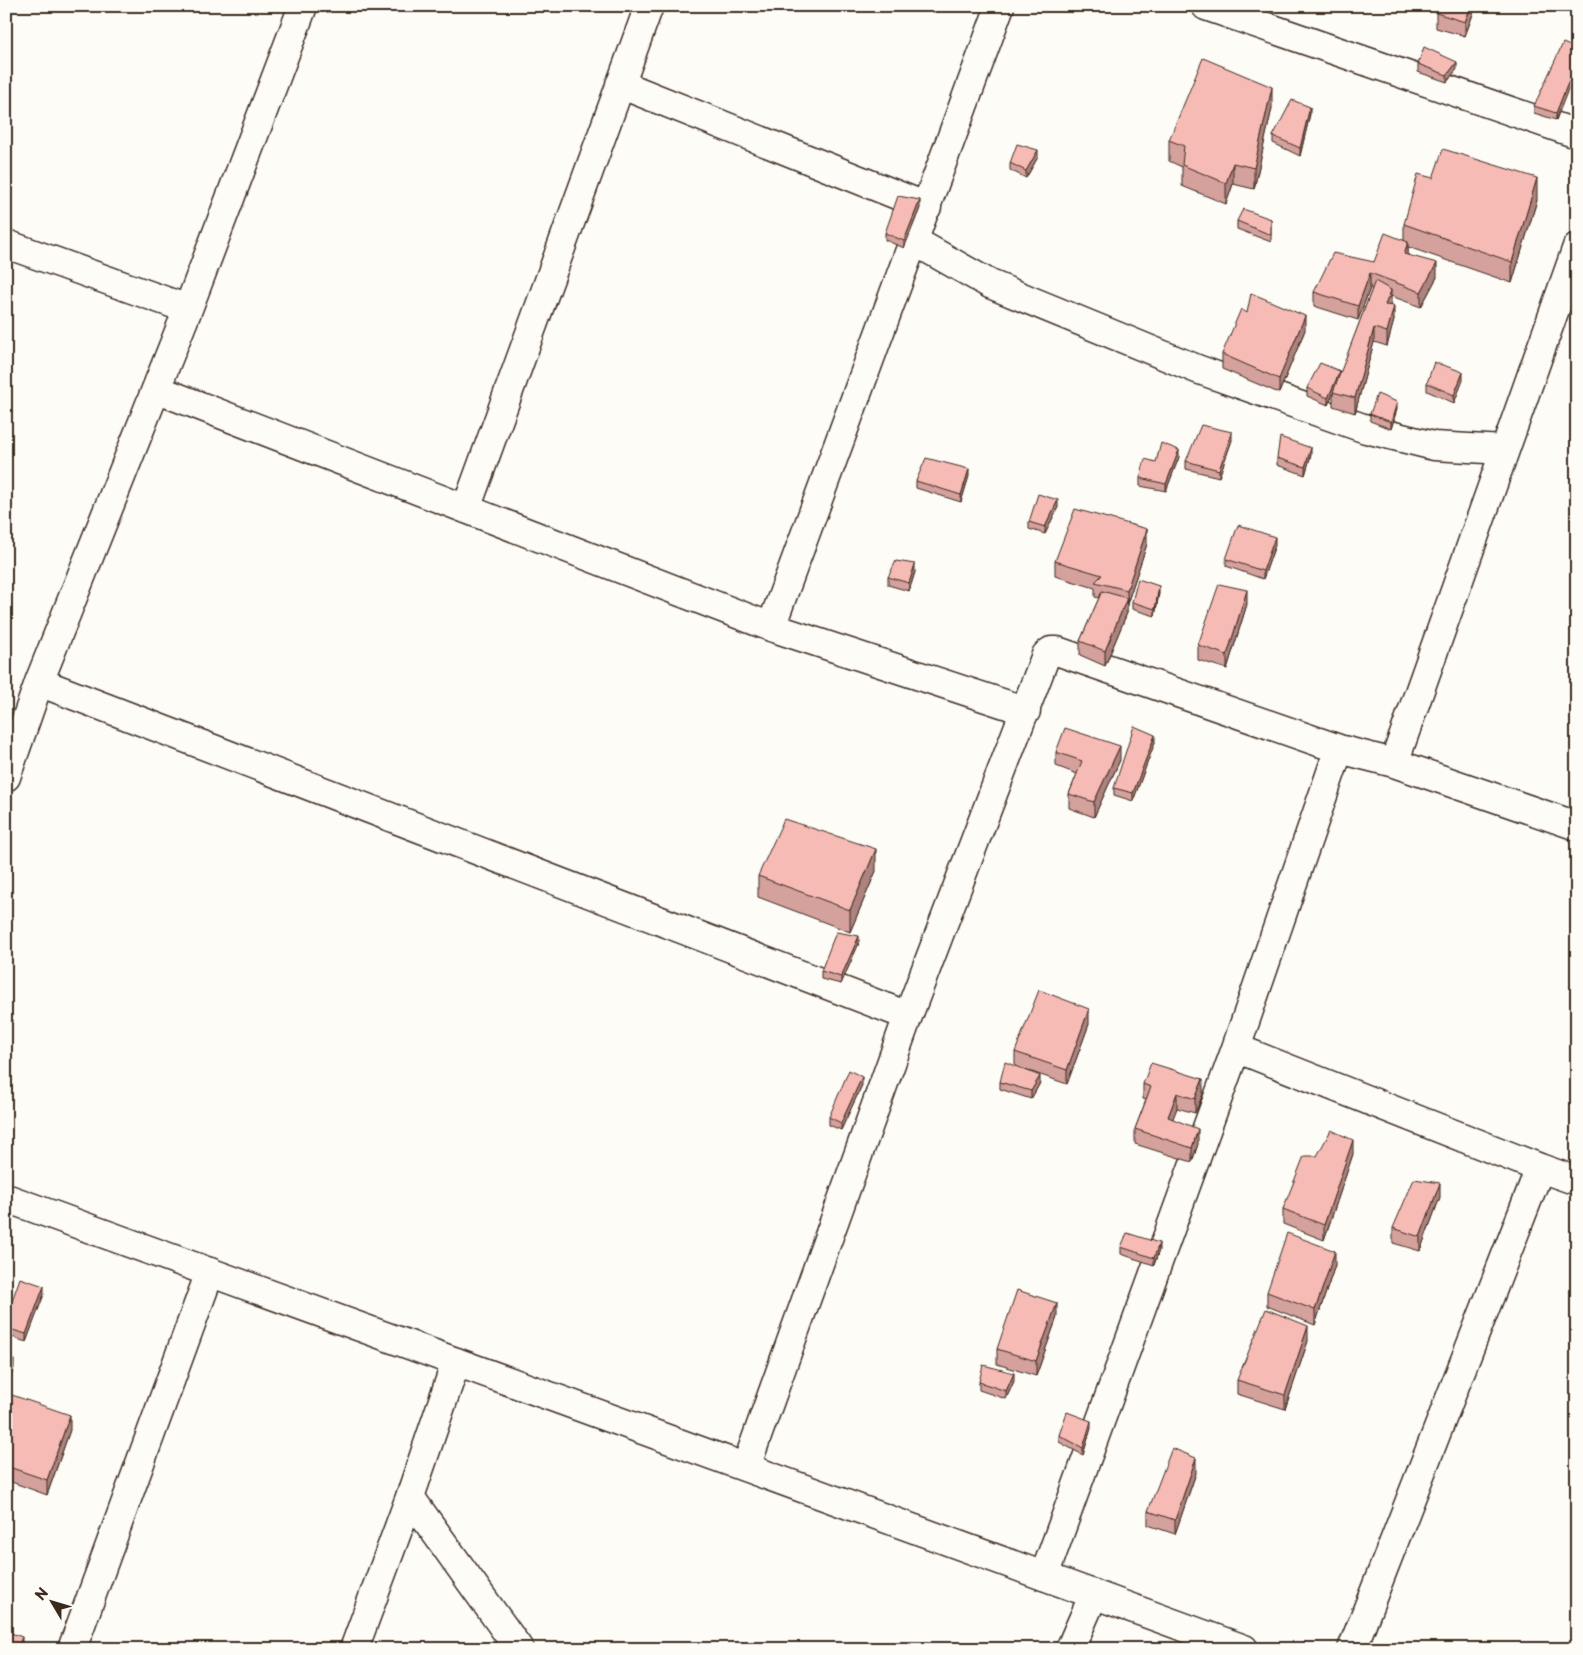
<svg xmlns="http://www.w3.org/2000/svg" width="1583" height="1655" viewBox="0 0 1583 1655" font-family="'Playpen Sans',sans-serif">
<rect width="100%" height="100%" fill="#fdfcf7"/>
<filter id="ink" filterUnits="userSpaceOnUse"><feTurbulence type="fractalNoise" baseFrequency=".02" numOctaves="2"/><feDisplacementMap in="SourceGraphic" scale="10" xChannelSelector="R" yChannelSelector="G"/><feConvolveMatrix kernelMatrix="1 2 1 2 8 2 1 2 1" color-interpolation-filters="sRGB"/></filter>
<g filter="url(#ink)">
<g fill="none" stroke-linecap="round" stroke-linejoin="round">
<g stroke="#3b2a1e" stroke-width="31">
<path id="minor" d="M 1206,6 L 1577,134
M 620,84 L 927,207
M 914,241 L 990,284 L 1197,369 L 1366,429 L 1434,446 L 1504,450
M 6,244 L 188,309
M 156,389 L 771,627 L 1026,711
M 466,509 L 649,6
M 771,627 L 1000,6
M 39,682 L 908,1016
M 1394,763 L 1577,247
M 6,777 L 39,682 L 188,309 L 303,6
M 1236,1048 L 1540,1168 L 1577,1181
M 456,1362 L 410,1497 L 519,1649
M 746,1467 L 908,1016 L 1046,655 L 1051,651 L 1057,651 L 1339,749 L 1394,763 L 1577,826
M 1044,1576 L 1236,1048 L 1339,749
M 72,1649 L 210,1272
M 354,1649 L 410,1497
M 1070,1649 L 1094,1594
M 1352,1649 L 1540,1168"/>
</g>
<g stroke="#3b2a1e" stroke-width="31">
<path id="tertiary" d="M 6,1198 L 1244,1649"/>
</g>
<use href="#minor" stroke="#fdfcf7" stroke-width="28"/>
<use href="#tertiary" stroke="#fdfcf7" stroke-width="28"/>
</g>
<path fill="#d4a19d" stroke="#3b2a1e" d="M 1476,6 L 1465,36 L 1436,28 L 1436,13 Z
M 1577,49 L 1556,120 L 1534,113 L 1534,106 Z
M 1418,64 L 1457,69 L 1447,82 L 1418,72 Z
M 1272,108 L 1254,189 L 1233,184 L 1226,204 L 1182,186 L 1182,167 L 1169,161 L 1169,140 Z
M 1310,114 L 1300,156 L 1273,143 L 1273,136 Z
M 1038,157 L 1026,178 L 1010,170 L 1010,163 Z
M 1433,178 L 1537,200 L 1512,283 L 1408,247 L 1408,255 L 1437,277 L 1421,307 L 1391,296 L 1390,305 L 1394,320 L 1387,346 L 1374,342 L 1355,413 L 1333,406 L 1333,392 L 1328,405 L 1307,396 L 1307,388 L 1340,375 L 1372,289 L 1370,288 L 1358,320 L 1314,306 L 1314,292 L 1374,262 L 1404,240 L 1404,224 Z
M 920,208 L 904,248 L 885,240 L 885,233 Z
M 1271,219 L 1271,242 L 1237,229 L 1237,221 Z
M 1247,313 L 1305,330 L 1279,393 L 1222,369 L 1222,354 Z
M 1463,380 L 1454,403 L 1427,391 L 1427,383 Z
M 1397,409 L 1391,429 L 1370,421 L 1370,414 Z
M 1232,440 L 1219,477 L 1186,469 L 1186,461 Z
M 1311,455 L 1305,475 L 1277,465 L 1277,458 Z
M 1179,457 L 1166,491 L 1140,486 L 1140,478 L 1156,462 Z
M 969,476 L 961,502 L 916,488 L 916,481 Z
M 1058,507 L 1045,534 L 1029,529 L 1029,522 Z
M 1147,544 L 1127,604 L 1127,613 L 1105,666 L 1080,655 L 1080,641 L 1099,598 L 1095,597 L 1095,588 L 1055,576 L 1055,561 Z
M 1275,545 L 1263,579 L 1226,566 L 1226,559 Z
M 915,572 L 909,591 L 888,585 L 888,577 Z
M 1159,593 L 1155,616 L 1132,609 L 1132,602 Z
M 1247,604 L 1227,669 L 1198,660 L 1198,645 Z
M 1155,742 L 1133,801 L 1114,795 L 1114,788 Z
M 1056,752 L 1120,760 L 1094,817 L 1069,808 L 1069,794 L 1077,774 L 1056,766 Z
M 876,871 L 850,932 L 758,897 L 758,876 Z
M 859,943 L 841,984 L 821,979 L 821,971 Z
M 1089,1024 L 1067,1084 L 1026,1070 L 1040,1083 L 1031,1099 L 1000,1089 L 1000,1082 L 1015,1066 L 1015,1052 Z
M 1143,1084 L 1203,1094 L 1195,1113 L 1177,1108 L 1172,1119 L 1198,1144 L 1192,1162 L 1135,1144 L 1135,1129 L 1146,1100 L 1143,1099 Z
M 862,1085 L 841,1130 L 829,1125 L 829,1117 Z
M 1353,1154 L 1324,1240 L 1283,1224 L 1283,1209 L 1317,1156 Z
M 1440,1197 L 1420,1251 L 1393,1243 L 1393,1228 Z
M 1121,1247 L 1159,1250 L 1154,1265 L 1121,1254 Z
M 1335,1265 L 1315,1325 L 1267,1306 L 1267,1292 Z
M 44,1294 L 26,1342 L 6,1335 L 6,1318 Z
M 1057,1317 L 1036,1376 L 997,1364 L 997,1349 Z
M 1308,1341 L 1285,1409 L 1237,1394 L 1237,1380 Z
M 1014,1381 L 1006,1399 L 979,1390 L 979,1382 Z
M 6,1402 L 70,1430 L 47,1495 L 6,1480 Z
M 1091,1428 L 1083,1455 L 1059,1442 L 1059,1435 Z
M 1196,1473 L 1175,1534 L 1148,1525 L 1148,1511 Z"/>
<path fill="#ad837f" stroke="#3b2a1e" d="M 1471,6 L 1476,6 L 1465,36 L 1465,22 Z
M 1577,60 L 1577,67 L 1556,120 L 1556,113 Z
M 1457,62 L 1457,69 L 1447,82 L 1447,75 Z
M 1272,87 L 1272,108 L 1254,189 L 1254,168 Z
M 1310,107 L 1310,114 L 1300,156 L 1300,148 Z
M 1038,150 L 1038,157 L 1026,178 L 1026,171 Z
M 1233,163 L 1233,184 L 1226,204 L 1226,183 Z
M 1537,178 L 1537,200 L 1512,283 L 1512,262 Z
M 920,200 L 920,208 L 904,248 L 904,241 Z
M 1408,242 L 1408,256 L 1404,254 Z
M 1437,263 L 1437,277 L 1421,307 L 1421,292 Z
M 1370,273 L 1370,288 L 1358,320 L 1358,306 Z
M 1391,290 L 1391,304 L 1385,320 L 1385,305 Z
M 1394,306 L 1394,320 L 1387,346 L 1387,332 Z
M 1305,316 L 1305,330 L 1279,393 L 1279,379 Z
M 1374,328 L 1374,342 L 1355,413 L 1355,398 Z
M 1340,371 L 1340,378 L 1328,405 L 1328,398 Z
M 1463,372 L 1463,380 L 1454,403 L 1454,395 Z
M 1397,402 L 1397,409 L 1391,429 L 1391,422 Z
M 1232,432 L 1232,440 L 1219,477 L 1219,470 Z
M 1311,448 L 1311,455 L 1305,475 L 1305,467 Z
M 1179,450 L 1179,457 L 1166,491 L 1166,484 Z
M 969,469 L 969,476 L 961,502 L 961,495 Z
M 1058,500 L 1058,507 L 1045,534 L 1045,527 Z
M 1147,529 L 1147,544 L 1127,604 L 1127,590 Z
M 1275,537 L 1275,545 L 1263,579 L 1263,571 Z
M 915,564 L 915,572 L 909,591 L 909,583 Z
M 1159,586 L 1159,593 L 1155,616 L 1155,609 Z
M 1247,590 L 1247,604 L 1227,669 L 1227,655 Z
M 1127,598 L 1127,613 L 1105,666 L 1105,651 Z
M 1155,735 L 1155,742 L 1133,801 L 1133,793 Z
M 1120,746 L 1120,760 L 1094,817 L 1094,802 Z
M 876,849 L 876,871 L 850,932 L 850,910 Z
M 859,936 L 859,943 L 841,984 L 841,977 Z
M 1089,1009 L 1089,1024 L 1067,1084 L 1067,1070 Z
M 1040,1076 L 1040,1083 L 1031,1099 L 1031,1091 Z
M 862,1077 L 862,1085 L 841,1130 L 841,1123 Z
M 1203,1079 L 1203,1094 L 1195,1113 L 1195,1099 Z
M 1177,1093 L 1177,1108 L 1168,1132 L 1168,1117 Z
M 1198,1129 L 1198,1144 L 1192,1162 L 1192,1148 Z
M 1353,1140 L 1353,1154 L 1324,1240 L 1324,1225 Z
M 1440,1183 L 1440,1197 L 1420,1251 L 1420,1237 Z
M 1159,1243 L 1159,1250 L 1154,1265 L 1154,1258 Z
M 1335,1251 L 1335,1265 L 1315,1325 L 1315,1310 Z
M 7,1258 L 7,1280 L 6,1283 L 6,1261 Z
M 44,1286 L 44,1294 L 26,1342 L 26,1334 Z
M 1057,1303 L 1057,1317 L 1036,1376 L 1036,1361 Z
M 1308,1326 L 1308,1341 L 1285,1409 L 1285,1395 Z
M 14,1360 L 14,1368 L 6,1390 L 6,1383 Z
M 1014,1373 L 1014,1381 L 1006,1399 L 1006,1391 Z
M 70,1415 L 70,1430 L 47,1495 L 47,1480 Z
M 1091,1421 L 1091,1428 L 1083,1455 L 1083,1448 Z
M 1196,1458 L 1196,1473 L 1175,1534 L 1175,1520 Z
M 22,1637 L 22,1649 L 17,1649 Z"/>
<path fill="#f7bbb6" stroke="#3b2a1e" d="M 1439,6 L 1471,6 L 1465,22 L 1436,13 Z
M 1563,43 L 1577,49 L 1577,60 L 1556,113 L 1534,106 Z
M 1424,47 L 1457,62 L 1447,75 L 1418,64 Z
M 1203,58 L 1272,87 L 1254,168 L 1233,163 L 1226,183 L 1182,165 L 1184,146 L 1169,140 Z
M 1292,100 L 1310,107 L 1300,148 L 1273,136 Z
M 1017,144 L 1038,150 L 1026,171 L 1010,163 Z
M 1443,149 L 1537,178 L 1512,262 L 1404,224 L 1418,174 L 1433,178 Z
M 898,196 L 920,200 L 904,241 L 885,233 Z
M 1243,209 L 1271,219 L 1271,235 L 1237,221 Z
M 1385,233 L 1408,242 L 1404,254 L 1437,263 L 1421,292 L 1370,273 L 1358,306 L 1314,292 L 1333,253 L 1374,262 Z
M 1375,281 L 1391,290 L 1385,305 L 1394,306 L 1387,332 L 1374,328 L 1355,398 L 1333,392 Z
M 1251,293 L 1305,316 L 1279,379 L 1222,354 L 1241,309 L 1247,313 Z
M 1434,362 L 1463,372 L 1454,395 L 1427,383 Z
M 1320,363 L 1340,371 L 1328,398 L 1307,388 Z
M 1377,394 L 1397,402 L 1391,422 L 1370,414 Z
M 1201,425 L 1232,432 L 1219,470 L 1186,461 Z
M 1280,437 L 1311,448 L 1305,467 L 1277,458 Z
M 1161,443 L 1179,450 L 1166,484 L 1140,478 L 1145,459 L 1156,462 Z
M 926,458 L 969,469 L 961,495 L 916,481 Z
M 1038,494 L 1058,500 L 1045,527 L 1029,522 Z
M 1075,509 L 1147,529 L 1127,590 L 1095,582 L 1102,575 L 1055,561 Z
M 1238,525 L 1275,537 L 1263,571 L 1226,559 Z
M 896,561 L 915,564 L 909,583 L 888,577 Z
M 1138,579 L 1159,586 L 1155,609 L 1132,602 Z
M 1219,584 L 1247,590 L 1227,655 L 1198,645 Z
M 1102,591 L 1127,598 L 1105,651 L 1080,641 Z
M 1134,726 L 1155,735 L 1133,793 L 1114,788 Z
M 1065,728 L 1120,746 L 1094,802 L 1069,794 L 1082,761 L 1056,752 Z
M 784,819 L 876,849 L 850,910 L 758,876 Z
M 836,932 L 859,936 L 841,977 L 821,971 Z
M 1039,990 L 1089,1009 L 1067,1070 L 1015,1052 Z
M 1005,1062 L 1040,1076 L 1031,1091 L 1000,1082 Z
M 1151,1063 L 1203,1079 L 1195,1099 L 1177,1093 L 1168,1117 L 1198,1129 L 1192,1148 L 1135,1129 L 1151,1087 L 1143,1084 Z
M 849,1070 L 862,1077 L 841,1123 L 829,1117 Z
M 1331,1130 L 1353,1140 L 1324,1225 L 1283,1209 L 1304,1156 L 1317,1156 Z
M 1414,1179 L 1440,1183 L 1420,1237 L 1393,1228 Z
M 1127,1233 L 1159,1243 L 1154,1258 L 1121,1247 Z
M 1287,1233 L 1335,1251 L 1315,1310 L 1267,1292 Z
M 20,1278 L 44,1286 L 26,1334 L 6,1328 L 6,1318 Z
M 1017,1290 L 1057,1303 L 1036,1361 L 997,1349 Z
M 1266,1309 L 1308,1326 L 1285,1395 L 1237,1380 Z
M 6,1358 L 14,1360 L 6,1383 Z
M 983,1365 L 1014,1373 L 1006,1391 L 979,1382 Z
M 9,1394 L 70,1415 L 47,1480 L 6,1466 L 6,1402 Z
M 1067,1412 L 1091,1421 L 1083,1448 L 1059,1435 Z
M 1172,1448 L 1196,1458 L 1175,1520 L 1148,1511 Z
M 6,1631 L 22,1637 L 17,1649 L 6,1649 Z"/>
</g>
<rect width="1583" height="1655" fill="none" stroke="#fdfcf7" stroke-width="25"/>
<rect x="12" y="12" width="1558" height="1630" fill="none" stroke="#3b2a1e" stroke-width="2" filter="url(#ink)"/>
<g transform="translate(52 1602) rotate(308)" stroke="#fdfcf7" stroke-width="4" paint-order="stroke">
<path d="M0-4L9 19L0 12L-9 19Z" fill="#3b2a1e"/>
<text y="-8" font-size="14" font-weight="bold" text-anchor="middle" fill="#3b2a1e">N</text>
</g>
</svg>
